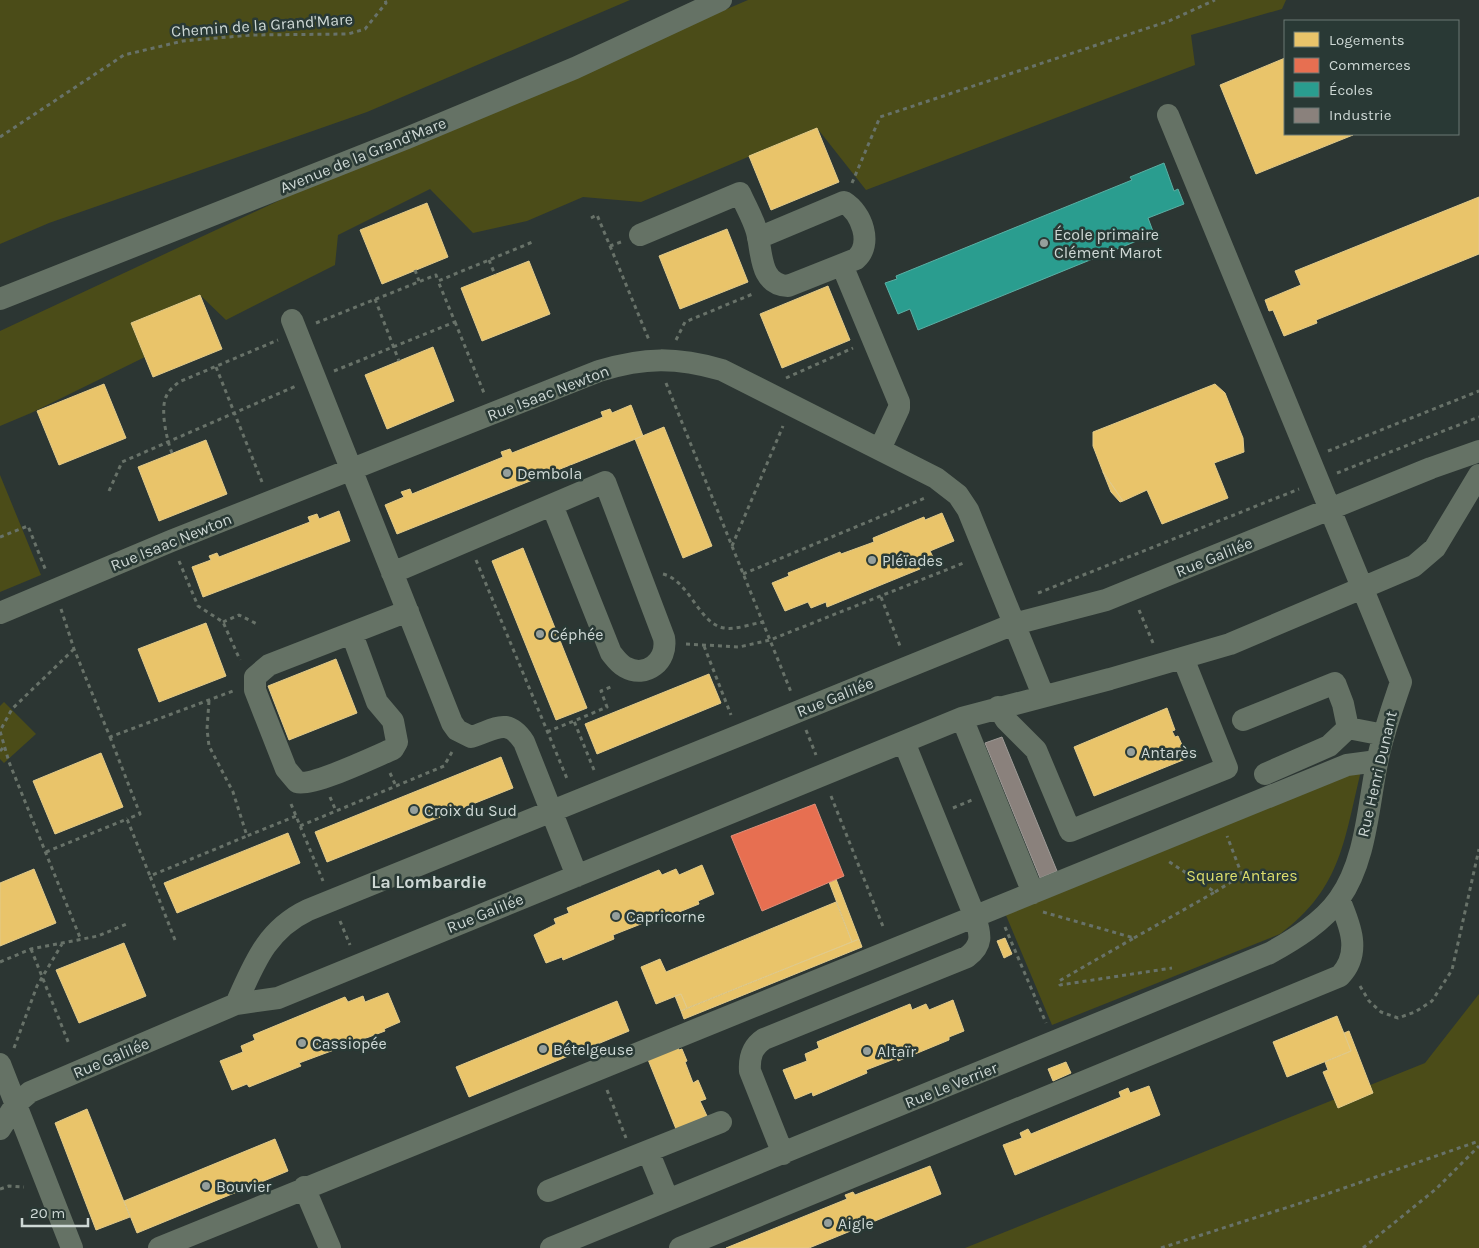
<svg xmlns="http://www.w3.org/2000/svg" width="1479" height="1248" viewBox="0 0 1479 1248" font-family="Karla,sans-serif">
<rect width="100%" height="100%" fill="#2c3633"/>
<path fill="#4b4c18" d="M 0,0 L 630,0 L 367,112 L 49,223 L 0,244 Z
M 748,0 L 1286,0 L 1282,9 L 1191,35 L 1195,65 L 866,190 L 817,128 L 641,202 L 583,197 L 527,221 L 473,233 L 430,189 L 338,235 L 335,265 L 226,320 L 200,295 L 131,323 L 145,357 L 31,413 L 0,426 L 0,331 L 293,194 Z
M 0,475 L 41,575 L 0,592 Z
M 4,702 L 36,734 L 4,763 L 0,759 L 0,706 Z
M 1362,767 C 1344,838 1343,887 1280,934 L 1052,1025 L 1000,901 Z
M 1479,994 L 1479,1248 L 965,1248 L 1425,1063 Z"/>
<path fill="#e9c46a" stroke="#e1ca8a" d="M 1285,58 L 1285,134 L 1353,135 L 1256,174 L 1220,85 Z
M 817,128 L 839,182 L 771,210 L 749,156 Z
M 1479,197 L 1479,254 L 1316,320 L 1317,323 L 1284,336 L 1273,310 L 1269,311 L 1265,300 L 1301,285 L 1295,271 Z
M 427,203 L 448,257 L 382,284 L 360,230 Z
M 727,229 L 748,282 L 680,309 L 659,256 Z
M 529,261 L 550,314 L 482,341 L 461,288 Z
M 828,286 L 850,340 L 782,368 L 760,314 Z
M 200,295 L 222,349 L 153,377 L 131,323 Z
M 433,347 L 454,401 L 387,429 L 365,375 Z
M 104,384 L 126,438 L 59,465 L 37,411 Z
M 1215,384 L 1225,393 L 1243,438 L 1244,452 L 1214,463 L 1228,498 L 1162,524 L 1147,490 L 1123,501 L 1103,472 L 1093,446 L 1093,432 Z
M 631,405 L 643,436 L 397,534 L 385,505 L 404,497 L 401,492 L 410,489 L 412,494 L 503,457 L 501,452 L 510,449 L 512,453 L 603,417 L 601,412 L 610,409 L 612,413 Z
M 664,427 L 712,546 L 683,558 L 635,439 Z
M 206,440 L 227,494 L 159,521 L 138,467 Z
M 1103,472 L 1123,501 L 1120,502 L 1111,492 Z
M 339,511 L 350,541 L 203,597 L 192,567 L 211,560 L 209,556 L 217,553 L 219,557 L 310,522 L 308,517 L 317,514 L 319,519 Z
M 942,513 L 954,541 L 930,551 L 933,557 L 918,563 L 920,569 L 827,607 L 826,602 L 811,608 L 808,602 L 785,611 L 772,583 L 789,576 L 788,573 L 840,552 L 841,554 L 874,542 L 873,538 L 924,517 L 925,520 Z
M 523,548 L 587,708 L 556,720 L 492,561 Z
M 206,623 L 226,676 L 159,702 L 138,649 Z
M 336,659 L 357,713 L 289,740 L 268,686 Z
M 709,674 L 721,703 L 597,754 L 585,724 Z
M 1167,708 L 1175,730 L 1172,731 L 1175,737 L 1178,736 L 1188,758 L 1094,796 L 1074,747 Z
M 101,753 L 123,807 L 55,834 L 33,781 Z
M 501,757 L 513,788 L 327,862 L 315,832 Z
M 288,833 L 300,863 L 177,913 L 164,883 Z
M 702,865 L 714,894 L 698,901 L 699,904 L 647,925 L 646,922 L 613,935 L 614,939 L 563,960 L 562,957 L 546,963 L 534,935 L 556,924 L 554,919 L 569,913 L 567,908 L 659,870 L 662,875 L 676,869 L 679,875 Z
M 34,869 L 56,923 L 0,946 L 0,883 Z
M 836,879 L 859,939 L 852,942 L 829,882 Z
M 836,902 L 852,942 L 687,1008 L 681,994 L 656,1004 L 641,967 L 660,959 L 666,972 Z
M 1005,938 L 1012,954 L 1004,958 L 997,941 Z
M 859,939 L 862,947 L 684,1019 L 681,1011 Z
M 124,943 L 146,996 L 79,1023 L 56,970 Z
M 388,993 L 400,1022 L 384,1029 L 385,1031 L 299,1063 L 301,1066 L 249,1087 L 247,1084 L 232,1090 L 220,1061 L 243,1052 L 241,1046 L 255,1040 L 253,1035 L 345,997 L 348,1002 L 363,996 L 365,1002 Z
M 681,994 L 687,1008 L 681,1011 L 675,996 Z
M 953,1000 L 964,1031 L 949,1037 L 949,1040 L 898,1061 L 897,1058 L 866,1070 L 867,1073 L 813,1096 L 812,1092 L 795,1099 L 783,1070 L 807,1061 L 805,1054 L 819,1048 L 817,1042 L 910,1004 L 912,1010 L 926,1004 L 929,1010 Z
M 617,1001 L 629,1031 L 469,1097 L 456,1067 Z
M 1337,1016 L 1351,1051 L 1287,1077 L 1273,1042 Z
M 1349,1031 L 1373,1093 L 1338,1108 L 1323,1072 L 1328,1070 L 1325,1062 L 1351,1051 L 1344,1033 Z
M 677,1045 L 679,1050 L 682,1049 L 687,1061 L 685,1062 L 693,1083 L 698,1080 L 706,1099 L 700,1101 L 707,1116 L 676,1129 L 647,1057 Z
M 1066,1062 L 1071,1073 L 1053,1081 L 1048,1069 Z
M 1149,1086 L 1160,1115 L 1015,1175 L 1003,1145 L 1022,1138 L 1020,1133 L 1028,1129 L 1031,1134 L 1121,1097 L 1119,1092 L 1128,1088 L 1130,1093 Z
M 87,1109 L 130,1217 L 96,1230 L 55,1123 Z
M 275,1139 L 288,1171 L 137,1233 L 124,1201 Z
M 930,1166 L 941,1194 L 809,1248 L 726,1248 L 847,1199 L 845,1195 L 853,1192 L 855,1195 Z"/>
<path fill="#e76f51" stroke="#e08e79" d="M 815,804 L 844,876 L 762,911 L 731,836 Z"/>
<path fill="#2a9d8f" stroke="#5bafa4" d="M 1164,163 L 1174,191 L 1178,189 L 1184,204 L 1148,218 L 1154,234 L 918,330 L 910,309 L 898,314 L 885,283 L 897,279 L 896,276 L 1132,180 L 1130,177 Z"/>
<path fill="#8a817c" stroke="#9e9b97" d="M 1002,737 L 1057,871 L 1040,878 L 985,743 Z"/>
<g fill="none" stroke-linecap="round" stroke-linejoin="round">
<path stroke="#687269" stroke-width="3" stroke-dasharray="4 4" stroke-linecap="butt" d="M 0,137 L 124,55 L 183,41 L 251,35 L 348,34 L 365,29 L 386,3 L 385,0
M 852,183 L 880,117 L 1169,21 L 1215,0
M 591,218 L 597,215 L 610,246 L 621,242
M 610,246 L 649,340
M 489,260 L 495,275
M 415,270 L 419,281
M 375,299 L 399,361
M 455,322 L 484,393
M 316,323 L 436,275 L 438,281
M 676,340 L 685,322 L 755,293
M 216,367 L 262,482
M 334,371 L 455,322 L 438,281 L 535,241
M 786,378 L 853,348
M 666,383 L 791,692
M 1328,451 L 1479,391
M 172,453 C 167,441 160,410 166,397 C 168,391 174,386 179,382 L 278,340
M 1337,473 L 1479,417
M 109,491 L 122,462 L 296,386
M 0,537 L 28,526 L 46,571
M 732,546 L 783,426
M 476,560 L 568,781
M 179,561 L 198,606 L 223,622 L 240,660
M 663,574 C 690,581 699,624 724,628 C 736,630 751,624 763,622
M 743,574 L 925,498
M 1038,593 L 1299,489
M 881,597 L 900,646
M 61,609 L 74,649 L 110,737 L 233,691
M 1139,610 L 1153,643
M 223,622 L 239,615 L 257,624
M 686,644 L 739,647 L 770,640 L 966,562
M 704,646 L 731,715
M 74,649 L 12,709 L 0,731 L 9,762 L 81,940
M 209,701 L 207,729 L 209,746 L 233,792 L 247,836 L 296,816
M 806,730 L 816,755
M 547,732 L 574,721
M 110,737 L 140,814 L 127,819
M 0,751 L 4,747
M 594,770 L 574,721 L 607,707 L 601,691 L 613,686
M 390,773 L 396,786
M 831,796 L 884,929
M 330,797 L 336,811
M 291,804 L 323,881
M 953,808 L 972,800
M 300,826 L 444,766 L 452,752
M 46,852 L 127,819 L 150,876
M 1215,892 L 1242,875 L 1227,836
M 1043,912 L 1134,938 L 1059,981 L 1060,985 L 1172,968
M 340,921 L 350,945
M 1005,927 L 1046,1023
M 1134,938 L 1215,892 L 1168,861
M 175,940 L 150,876 L 247,836
M 31,949 L 69,1044
M 0,962 L 31,949 L 98,936 L 129,923
M 1360,986 L 1369,1001 L 1381,1012 L 1398,1018 L 1415,1012 L 1432,1001 L 1452,970 L 1479,849
M 14,1048 L 37,986 L 62,944
M 607,1090 L 626,1138
M 0,1189 L 9,1186 L 24,1187
M 1161,1248 L 1304,1202 L 1479,1141
M 1363,1248 L 1436,1189 L 1479,1146"/>
<path stroke="#657265" stroke-width="22" d="M 640,235 L 740,193 C 746,207 756,223 758,237 C 762,256 761,285 788,286 L 856,259 C 873,244 862,213 844,202 L 758,238
M 842,265 L 899,402 L 899,408 L 880,449
M 0,299 L 407,138 L 575,68 L 721,0
M 292,320 L 452,723 L 457,730 L 471,737 C 495,730 507,716 524,742 L 577,876
M 392,573 L 605,482 L 664,638 C 668,661 646,679 625,667 C 619,664 615,658 611,653 L 552,505
M 0,613 L 171,541 L 599,371 C 645,357 676,357 722,370 L 936,478 L 958,495 L 968,510 L 1043,695
M 352,634 L 377,702 L 393,721 L 397,742 L 393,749 C 374,757 312,787 297,782 L 286,769 L 255,690 L 255,677 L 269,665 L 408,611
M 998,707 L 1006,720 L 1036,750 L 1070,831 L 1227,768 L 1183,658
M 962,718 L 1033,893
M 1243,720 L 1335,683 L 1343,704 L 1348,728 L 1384,735
M 1265,774 L 1329,746 L 1348,728
M 236,1004 C 254,964 266,930 308,910 L 1014,624 L 1106,600 L 1431,468 L 1479,451
M 0,1064 L 72,1248
M 0,1129 L 16,1104 L 30,1092 L 236,1004 L 278,998 L 962,718 L 1110,679 L 1230,644 L 1414,566 L 1435,548 L 1479,475
M 648,1151 L 721,1122
M 783,1154 L 750,1071 C 749,1057 752,1047 764,1039 L 967,957 C 983,945 981,935 975,917 L 904,742
M 304,1187 L 330,1248
M 548,1191 L 648,1151 L 668,1200
M 159,1248 L 1347,765 L 1377,761
M 551,1248 L 1270,953 C 1295,939 1323,922 1339,899 C 1366,861 1368,807 1377,763 C 1382,736 1392,709 1401,682 L 1168,115
M 680,1248 L 1340,976 C 1362,953 1350,925 1339,899"/>
</g>
<g fill="#959f9c" stroke="#293935" stroke-width="2">
<circle cx="1044" cy="243" r="5"/>
<circle cx="507" cy="473" r="5"/>
<circle cx="872" cy="560" r="5"/>
<circle cx="540" cy="634" r="5"/>
<circle cx="1131" cy="752" r="5"/>
<circle cx="414" cy="810" r="5"/>
<circle cx="616" cy="916" r="5"/>
<circle cx="302" cy="1043" r="5"/>
<circle cx="543" cy="1049" r="5"/>
<circle cx="867" cy="1051" r="5"/>
<circle cx="206" cy="1186" r="5"/>
<circle cx="828" cy="1223" r="5"/>
</g>
<g text-anchor="middle" dominant-baseline="central" stroke-width="5" stroke-linejoin="round" paint-order="stroke">
<g font-size="16" fill="#ced8d5" stroke="#293935">
<text transform="translate(262 25) rotate(-4)">Chemin de la Grand'Mare</text>
<text transform="translate(363 155) rotate(-22)">Avenue de la Grand'Mare</text>
<text transform="translate(548 393) rotate(-21)">Rue Isaac Newton</text>
<text transform="translate(171 542) rotate(-22)">Rue Isaac Newton</text>
<text transform="translate(1214 557) rotate(-22)">Rue Galilée</text>
<text transform="translate(835 697) rotate(-22)">Rue Galilée</text>
<text transform="translate(1377 774) rotate(-77)">Rue Henri Dunant</text>
<text transform="translate(485 913) rotate(-22)">Rue Galilée</text>
<text transform="translate(111 1058) rotate(-23)">Rue Galilée</text>
<text transform="translate(951 1085) rotate(-22)">Rue Le Verrier</text>
</g>
<g font-size="16" fill="#ced8d5" stroke="#293935" text-anchor="start">
<text x="1054" y="234">École primaire<tspan x="1054" dy="18">Clément Marot</tspan></text>
<text x="517" y="473">Dembola</text>
<text x="882" y="560">Pléïades</text>
<text x="550" y="634">Céphée</text>
<text x="1141" y="752">Antarès</text>
<text x="424" y="810">Croix du Sud</text>
<text x="626" y="916">Capricorne</text>
<text x="312" y="1043">Cassiopée</text>
<text x="553" y="1049">Bételgeuse</text>
<text x="877" y="1051">Altaïr</text>
<text x="216" y="1186">Bouvier</text>
<text x="838" y="1223">Aigle</text>
</g>
<g font-size="16" fill="#dedf6c" stroke="#293935">
<text x="1242" y="875">Square Antares</text>
</g>
<g font-size="18" font-weight="bold" fill="#ced8d5" stroke="#293935">
<text x="429" y="882">La Lombardie</text>
</g>
</g>
<rect x="1284" y="20" width="175" height="115" fill="#293935" stroke="#6b7975"/>
<rect x="1294" y="32" width="25" height="15" fill="#e9c46a" stroke="#6b7975"/>
<text x="1329" y="45" font-size="15" fill="#ced8d5">Logements</text>
<rect x="1294" y="58" width="25" height="15" fill="#e76f51" stroke="#6b7975"/>
<text x="1329" y="70" font-size="15" fill="#ced8d5">Commerces</text>
<rect x="1294" y="82" width="25" height="15" fill="#2a9d8f" stroke="#6b7975"/>
<text x="1329" y="95" font-size="15" fill="#ced8d5">Écoles</text>
<rect x="1294" y="108" width="25" height="15" fill="#8a817c" stroke="#6b7975"/>
<text x="1329" y="120" font-size="15" fill="#ced8d5">Industrie</text>
<path d="M22 1218v8h66v-8" fill="none" stroke="#ced8d5" stroke-width="2.5"/>
<text x="30" y="1218" font-size="15" fill="#ced8d5" stroke="#293935" stroke-width="4" paint-order="stroke">20 m</text>
</svg>
